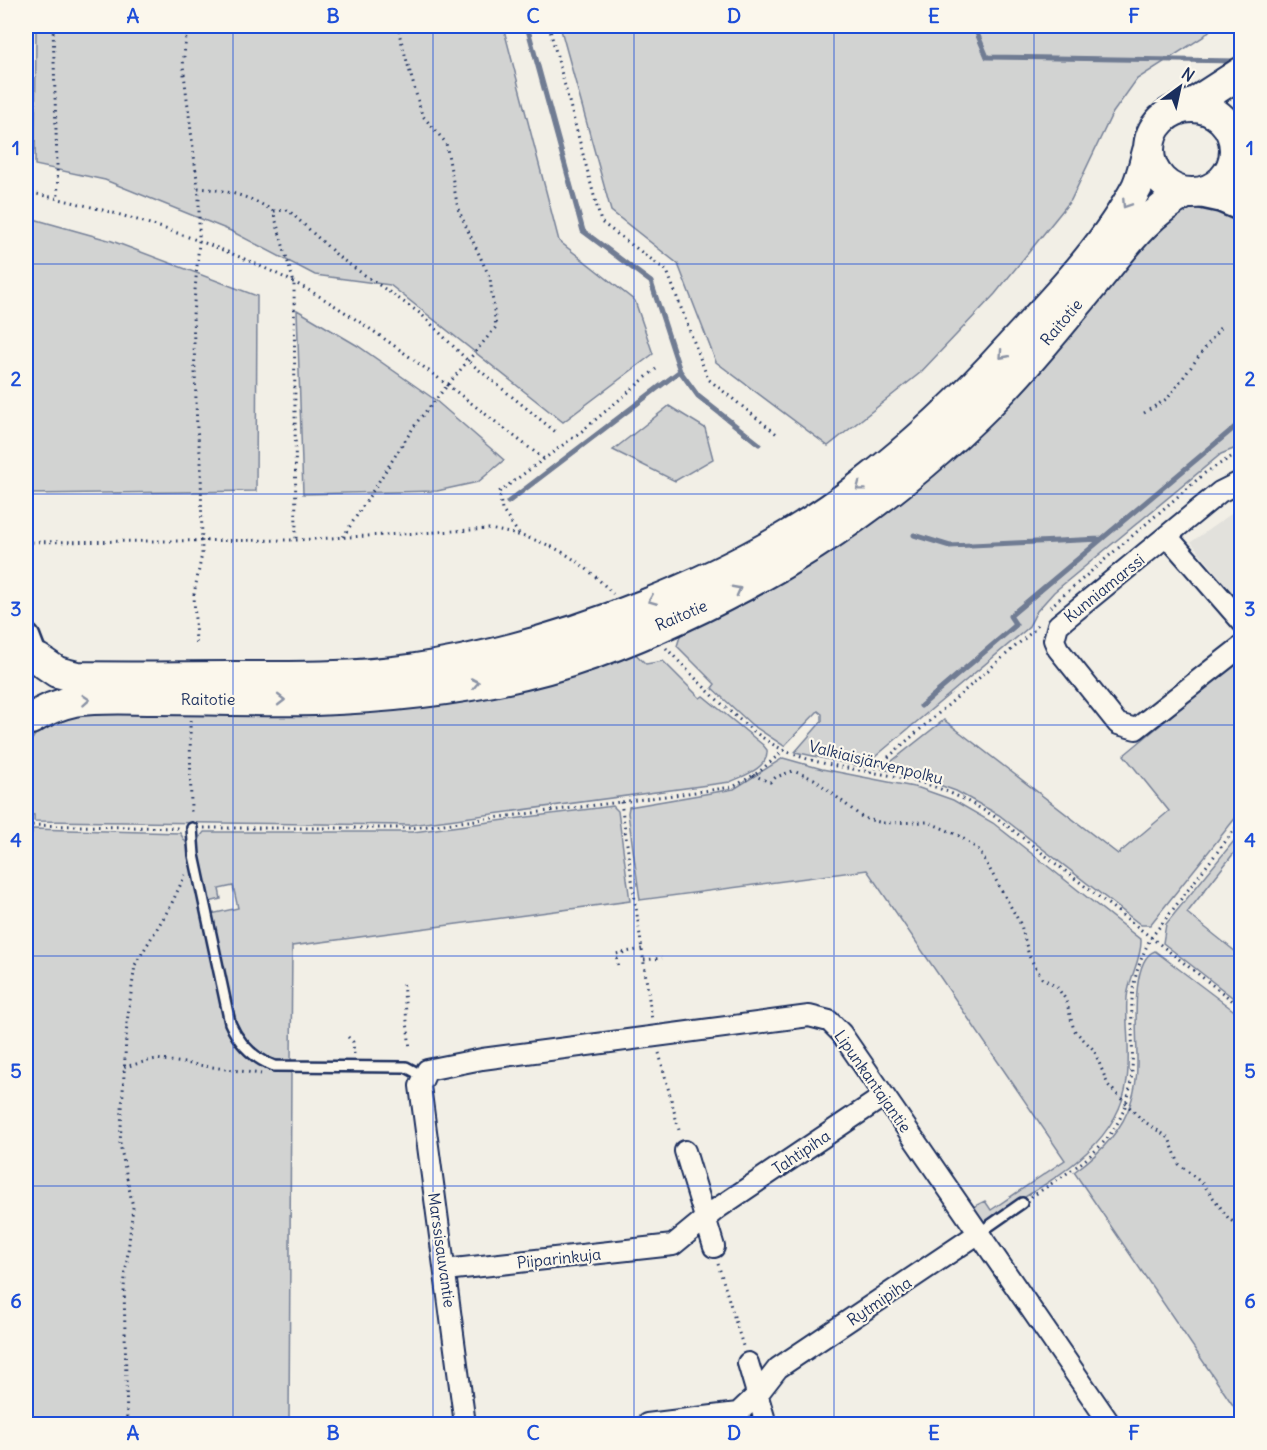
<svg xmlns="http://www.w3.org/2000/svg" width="1267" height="1450" viewBox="0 0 1267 1450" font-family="Delius,sans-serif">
<rect width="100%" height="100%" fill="#f2efe6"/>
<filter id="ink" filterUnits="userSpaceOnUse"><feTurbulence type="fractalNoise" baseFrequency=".0167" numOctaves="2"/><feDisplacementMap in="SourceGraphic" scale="12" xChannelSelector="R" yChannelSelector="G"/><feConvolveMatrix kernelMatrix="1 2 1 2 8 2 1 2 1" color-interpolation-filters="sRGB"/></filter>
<g filter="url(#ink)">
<path fill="#e2e1dc" d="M 1241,507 L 1241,603 L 1191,542 Z"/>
<path fill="#d2d3d2" stroke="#768198" stroke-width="1.5" d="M 36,26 L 503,26 L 559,241 L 635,301 L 653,354 L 563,422 L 390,285 L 315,275 L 231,231 L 105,180 L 35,165 Z
M 560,26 L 1214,26 L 1203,37 L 1137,79 L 1112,114 L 1071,200 L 995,294 L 920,373 L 828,446 L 716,362 L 678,264 L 611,211 Z
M 1187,199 L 1241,215 L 1241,446 L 1221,454 L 1054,592 L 1037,611 L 1028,628 L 863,767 L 795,752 L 822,721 L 822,714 L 818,711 L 784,746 L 752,725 L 712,688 L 715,684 L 677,646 L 682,630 L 1056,339 Z
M 30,218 L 112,241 L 257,296 L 256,491 L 28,494 Z
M 297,310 L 358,346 L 434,399 L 504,460 L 478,482 L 437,491 L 303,494 Z
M 669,406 L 705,428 L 713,459 L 675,481 L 613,450 Z
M 627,646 L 646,664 L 663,661 L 700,698 L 703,696 L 763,745 L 767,750 C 769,768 743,776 730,782 L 411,825 L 34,821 L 34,815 L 26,814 C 26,771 14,743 56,716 Z
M 1241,658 L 1241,811 L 1150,925 L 1141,925 L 999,815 L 956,791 L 920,778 L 882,769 L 944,720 L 1118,854 L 1169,811 L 1124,755 Z
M 783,758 L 822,769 L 919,788 L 953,800 L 993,823 L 1141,940 C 1142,958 1129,978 1127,997 C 1125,1025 1131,1052 1127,1080 C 1118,1151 1041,1185 987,1221 L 980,1222 L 971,1208 L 985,1201 L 991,1210 L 1065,1160 L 867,870 L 640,900 L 628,813 L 629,807 L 734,789 Z
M 613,806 L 618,811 L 630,901 L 292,946 L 291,1063 L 265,1057 L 239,1034 L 211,914 L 238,908 L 233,886 L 219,889 L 221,899 L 209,902 C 205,883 189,847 204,832 L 413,832 Z
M 32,829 L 180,833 L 187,844 L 226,1024 C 238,1053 260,1070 291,1071 L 289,1424 L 26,1424 L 26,834 L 32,834 Z
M 1238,836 L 1241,839 L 1241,844 L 1187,913 L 1241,956 L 1241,1004 L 1163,943 L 1166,924 Z
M 1155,951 L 1241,1016 L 1241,1417 L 1074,1172 C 1099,1154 1122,1132 1131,1102 C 1135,1090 1137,1078 1137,1065 C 1138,1041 1128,960 1155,951 Z"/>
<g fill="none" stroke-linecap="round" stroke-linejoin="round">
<path stroke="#707b93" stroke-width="5" d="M 527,26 L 583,231 L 651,282 L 680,371 L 698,396 L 759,444
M 974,26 L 987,57 L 1237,61
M 508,502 L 680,371
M 914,535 L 950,546 L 1101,539
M 921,706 L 1016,625 L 1010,616 L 1241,422"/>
<g stroke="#1b2f5e" stroke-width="14">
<path id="lane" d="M 192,828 L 194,855 L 230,1023 C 239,1044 253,1058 274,1066 L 406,1067 L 423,1076
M 979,1233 L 1022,1203"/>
</g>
<g stroke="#1b2f5e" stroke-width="24">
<path id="street" d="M 1242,481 L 1220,492 L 1058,625 L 1054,640 L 1058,649 L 1118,724 L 1136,729 L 1242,646
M 1167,536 L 1242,622
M 685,1151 L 714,1247
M 445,1270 L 673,1245 L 718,1208 L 884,1096
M 748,1363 L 766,1424
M 465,1424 L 420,1086 L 427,1070 L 482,1059 L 809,1016 L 829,1021 L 841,1033 L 1110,1424
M 647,1424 L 738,1413 L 757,1395 L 778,1368 L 979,1233"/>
</g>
<g stroke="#1b2f5e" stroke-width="32">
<path id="secondary" d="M 1235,154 L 1242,161
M 1198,193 L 1221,198 L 1242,207
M 26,638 L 31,651"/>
</g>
<g stroke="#1b2f5e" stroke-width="34">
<path id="primary" d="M1149 150a43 43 0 1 1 86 0a43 43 0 1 1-86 0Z
M 1188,107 L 1242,72
M 38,659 L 57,672 L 77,677 C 128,678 179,677 230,677 C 289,677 350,678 409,670 C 554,650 745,577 861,486 C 914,445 965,397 1010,347 C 1055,298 1106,246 1137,187 C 1142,176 1145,162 1148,151
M 31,719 C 45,710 59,704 74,701 C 100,697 128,699 155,699 C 208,699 262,701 315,700 C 408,697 504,686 592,654 C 751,595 887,510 1004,388 C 1038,353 1069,313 1100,276 C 1126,244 1149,212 1186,193"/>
</g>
<path stroke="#1b2f5e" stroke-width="3" stroke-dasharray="1.5 4.5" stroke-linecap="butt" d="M 53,26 L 58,199
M 187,26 L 183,66 L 199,196 L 199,242 L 193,315 L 197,429 L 201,460 L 202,554 L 194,594 L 196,645
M 549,26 L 601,222 L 667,271 L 708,379 L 778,435
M 198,188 C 226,190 250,196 273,211 L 294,283 L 296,540
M 26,192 C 125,211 259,255 343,311 C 413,356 478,409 544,459
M 274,211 L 288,210 L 340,258 L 421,314 L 468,361 L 557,433
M 1144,413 L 1168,398 L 1220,328
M 519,534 L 502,510 L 499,492 L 582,431 L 656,369
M 343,537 L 417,422 L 496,327 L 490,278 L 458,209 L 446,143 L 422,115 L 397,26
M 26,542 L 296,540 L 489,529 C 546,539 573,552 613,594
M 1050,607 L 1205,473 L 1236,454 L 1242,453
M 666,648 C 696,679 749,736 788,752 C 831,770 878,770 922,783 C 949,790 973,804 997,818 L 1242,1008
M 190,720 L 191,815
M 870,773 L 1033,631 L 1039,622
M 753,775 L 770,782 L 776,777 L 793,771 L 814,779 L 863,818 L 883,823 L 928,822 L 958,835 L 979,850 L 1021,925 L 1029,956 L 1042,978 L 1057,987 L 1066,1000 L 1074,1030 L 1094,1050 L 1108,1085 L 1142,1120 L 1169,1138 L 1179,1164 L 1204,1185 L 1229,1219 L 1242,1228
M 621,802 L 652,1020
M 26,825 L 180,828
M 204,828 L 412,828 L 621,802 L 733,787 L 759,772 L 784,750
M 1235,828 L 1242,833
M 644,960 L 662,958
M 618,965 L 616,954 L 642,949
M 403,984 L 410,1049
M 348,1037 L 353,1042 L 354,1054
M 659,1053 L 680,1134
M 124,1067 L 156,1059 L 261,1074
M 1031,1197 C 1055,1181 1081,1166 1101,1145 C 1143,1100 1130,1055 1132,1000 C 1133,978 1141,958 1150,939 L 1242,820
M 718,1264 L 743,1346
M 127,1424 L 124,1287 L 133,1207 L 120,1144 L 127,1022 L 135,965 L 170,907 L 185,875"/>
<use href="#lane" stroke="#fbf7ec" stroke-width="9"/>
<use href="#street" stroke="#fbf7ec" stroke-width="20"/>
<use href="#secondary" stroke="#fbf7ec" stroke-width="27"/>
<use href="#primary" stroke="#fbf7ec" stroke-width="30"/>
</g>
<defs><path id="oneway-chevron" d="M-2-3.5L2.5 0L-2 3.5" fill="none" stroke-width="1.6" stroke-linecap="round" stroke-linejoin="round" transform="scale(1.5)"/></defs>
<g stroke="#8b93a5">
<use href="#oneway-chevron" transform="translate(1126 204) rotate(123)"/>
<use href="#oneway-chevron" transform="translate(1003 355) rotate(132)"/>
<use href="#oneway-chevron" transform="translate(860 487) rotate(143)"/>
<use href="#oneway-chevron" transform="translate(737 590) rotate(-28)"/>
<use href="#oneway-chevron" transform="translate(652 600) rotate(158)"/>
<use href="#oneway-chevron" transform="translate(475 683) rotate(-11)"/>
<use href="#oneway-chevron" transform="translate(86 700) rotate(-4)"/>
<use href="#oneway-chevron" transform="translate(281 700)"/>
</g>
</g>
<path fill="none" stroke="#1d4ed8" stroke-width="1.5" stroke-opacity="0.55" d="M 233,26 L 233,1424M 433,26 L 433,1424M 634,26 L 634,1424M 834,26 L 834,1424M 1034,26 L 1034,1424M 26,264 L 1242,264M 26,494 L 1242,494M 26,725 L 1242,725M 26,956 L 1242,956M 26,1186 L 1242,1186"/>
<g text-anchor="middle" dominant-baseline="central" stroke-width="4.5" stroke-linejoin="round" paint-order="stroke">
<g font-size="16" fill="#1b2f5e" stroke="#fbf7ec">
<text transform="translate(1061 322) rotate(-50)">Raitotie</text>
<text transform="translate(1104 588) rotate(-39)">Kunniamarssi</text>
<text transform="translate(681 615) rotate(-23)">Raitotie</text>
<text x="208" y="699">Raitotie</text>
<text transform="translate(876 762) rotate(14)">Valkiaisjärvenpolku</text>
<text transform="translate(873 1081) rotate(55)">Lipunkantajantie</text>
<text transform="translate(801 1152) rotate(-34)">Tahtipiha</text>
<text transform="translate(442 1250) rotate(82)">Marssisauvantie</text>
<text transform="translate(559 1258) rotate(-6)">Piiparinkuja</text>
<text transform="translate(879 1301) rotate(-34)">Rytmipiha</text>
</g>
</g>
<rect width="1267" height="1450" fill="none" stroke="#fbf7ec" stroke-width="66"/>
<g transform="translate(1180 87) rotate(33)" stroke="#fbf7ec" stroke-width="4.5" paint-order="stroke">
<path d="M0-4.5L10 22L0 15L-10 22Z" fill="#1b2f5e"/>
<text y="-9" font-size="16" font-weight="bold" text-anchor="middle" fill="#1b2f5e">N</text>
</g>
<rect x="33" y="33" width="1201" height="1384" fill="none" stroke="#1d4ed8" stroke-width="2"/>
<g font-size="20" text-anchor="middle" font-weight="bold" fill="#1d4ed8">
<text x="133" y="23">A</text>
<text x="333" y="23">B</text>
<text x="533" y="23">C</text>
<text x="734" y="23">D</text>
<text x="934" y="23">E</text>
<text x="1134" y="23">F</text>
<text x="16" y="155">1</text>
<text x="1250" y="155">1</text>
<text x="16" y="386">2</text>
<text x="1250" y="386">2</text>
<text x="16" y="616">3</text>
<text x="1250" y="616">3</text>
<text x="16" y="847">4</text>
<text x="1250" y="847">4</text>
<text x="16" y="1078">5</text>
<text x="1250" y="1078">5</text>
<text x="16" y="1308">6</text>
<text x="1250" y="1308">6</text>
<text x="133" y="1440">A</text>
<text x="333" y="1440">B</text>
<text x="533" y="1440">C</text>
<text x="734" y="1440">D</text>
<text x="934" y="1440">E</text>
<text x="1134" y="1440">F</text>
</g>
</svg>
